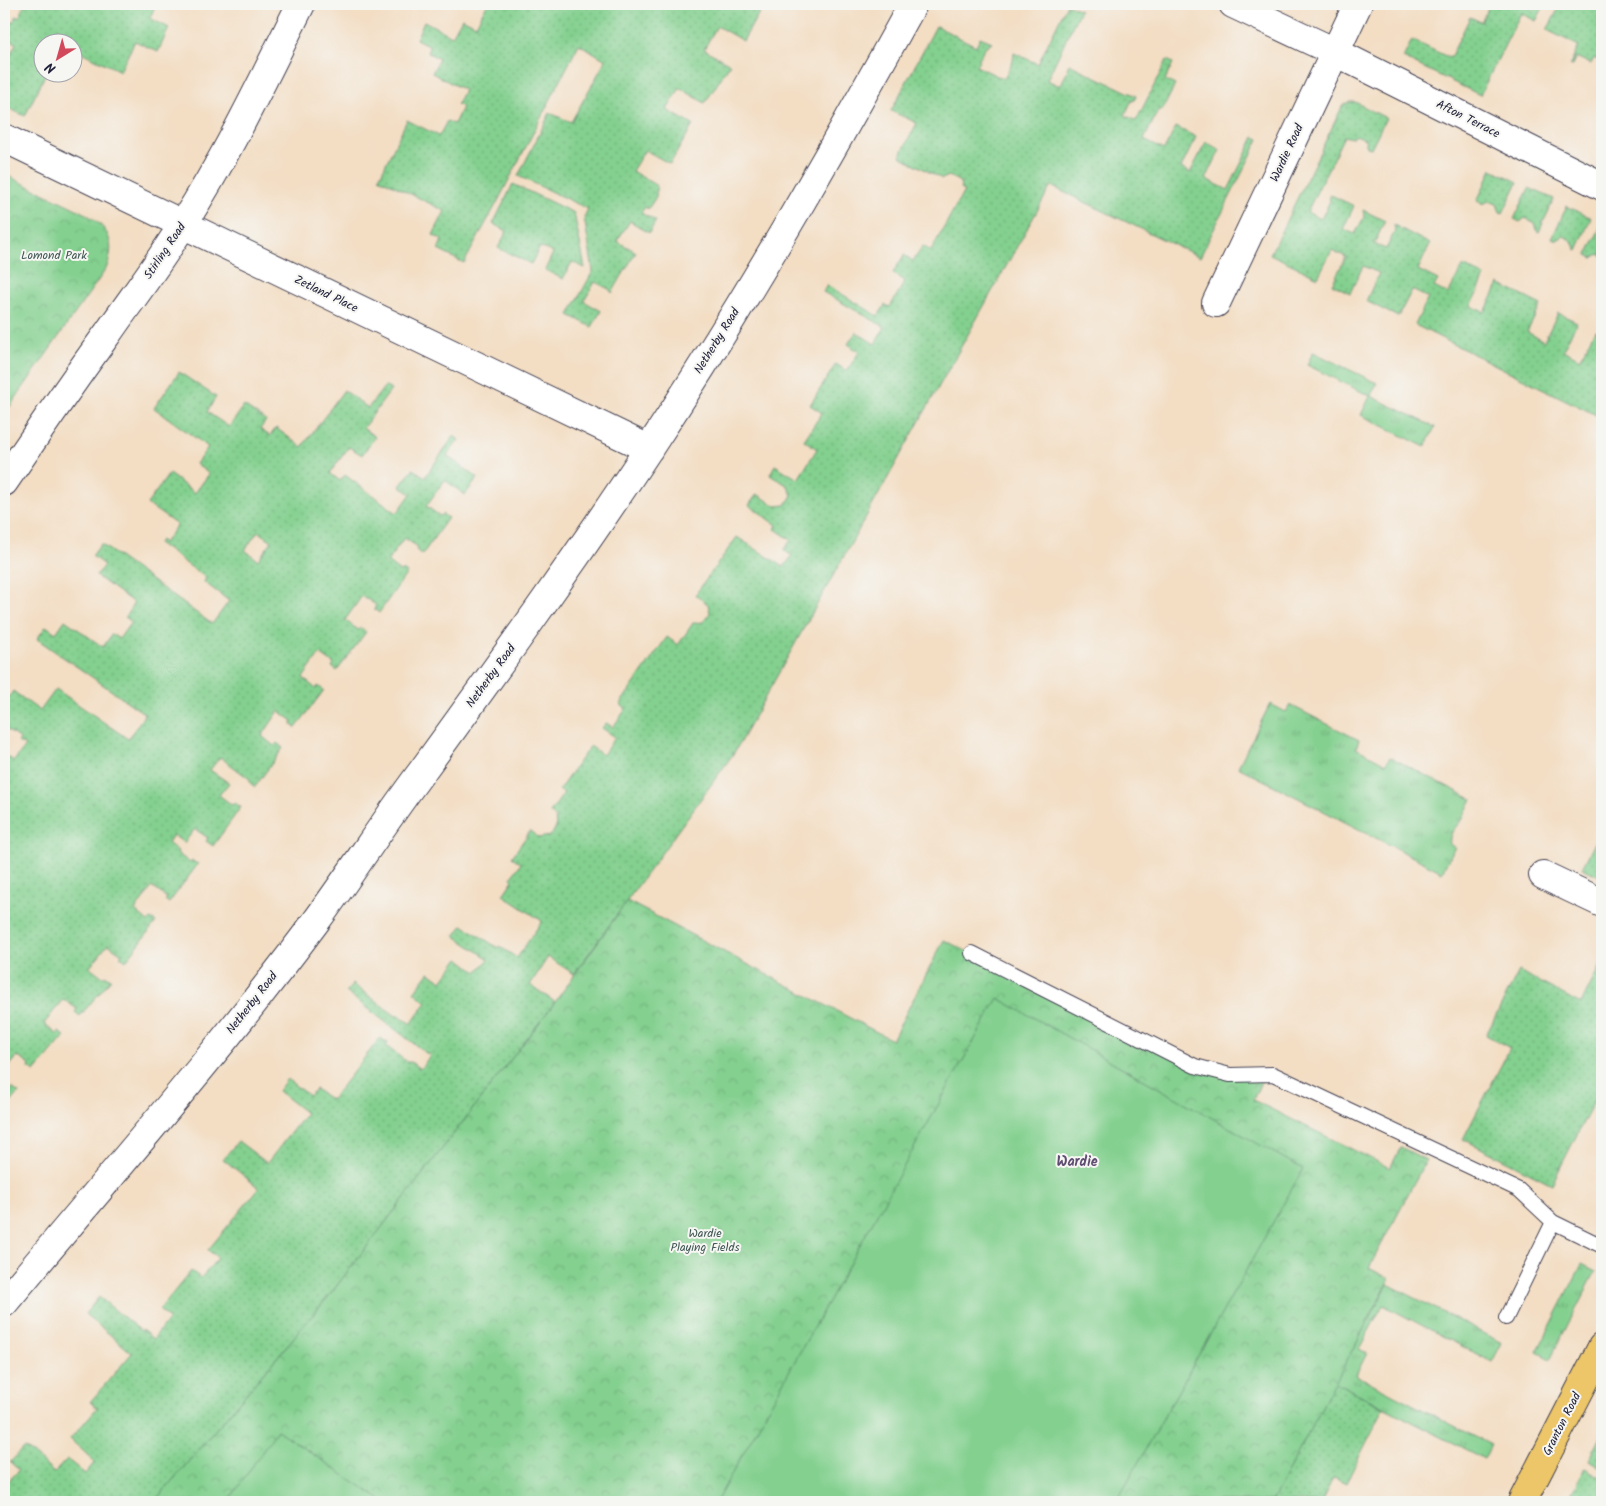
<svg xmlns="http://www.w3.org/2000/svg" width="1606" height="1506" viewBox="0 0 1606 1506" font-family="Kalam,sans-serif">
<defs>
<pattern id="grass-tufts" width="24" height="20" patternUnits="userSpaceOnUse" patternTransform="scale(1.25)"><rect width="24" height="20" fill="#83d08f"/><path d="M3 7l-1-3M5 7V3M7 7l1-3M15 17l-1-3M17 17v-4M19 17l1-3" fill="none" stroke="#71b27c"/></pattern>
<pattern id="park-crowns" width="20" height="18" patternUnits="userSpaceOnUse" patternTransform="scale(1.25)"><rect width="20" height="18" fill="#83d08f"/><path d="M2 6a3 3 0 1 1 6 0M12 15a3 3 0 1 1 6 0" fill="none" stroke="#71b27c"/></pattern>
<pattern id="garden-dots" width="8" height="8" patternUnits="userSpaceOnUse" patternTransform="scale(1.25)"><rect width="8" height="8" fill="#83d08f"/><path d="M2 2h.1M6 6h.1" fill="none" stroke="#71b27c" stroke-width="1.8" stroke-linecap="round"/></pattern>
</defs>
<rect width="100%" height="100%" fill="#f6f6f2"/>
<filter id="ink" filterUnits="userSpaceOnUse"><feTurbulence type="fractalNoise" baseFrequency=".02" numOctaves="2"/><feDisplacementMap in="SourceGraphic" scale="10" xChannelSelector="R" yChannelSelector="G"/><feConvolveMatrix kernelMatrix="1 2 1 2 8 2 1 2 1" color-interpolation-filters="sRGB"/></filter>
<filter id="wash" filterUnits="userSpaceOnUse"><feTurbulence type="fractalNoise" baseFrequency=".0096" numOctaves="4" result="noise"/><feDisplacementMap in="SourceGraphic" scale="20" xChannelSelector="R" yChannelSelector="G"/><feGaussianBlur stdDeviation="1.12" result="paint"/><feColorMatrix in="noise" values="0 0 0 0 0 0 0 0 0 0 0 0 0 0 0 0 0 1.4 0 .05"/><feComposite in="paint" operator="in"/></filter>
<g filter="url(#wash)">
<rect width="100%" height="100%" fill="#f3ddc3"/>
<path fill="url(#grass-tufts)" stroke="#527965" d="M 1313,352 L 1377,383 L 1371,396 L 1435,427 L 1425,447 L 1361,415 L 1370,396 L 1307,365 Z
M 1270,704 L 1286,712 L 1290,705 L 1359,740 L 1356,748 L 1386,764 L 1390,757 L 1472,799 C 1468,806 1465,815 1461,821 C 1455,828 1448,834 1450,845 L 1455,847 L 1442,872 L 1238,767 Z
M 1582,1264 L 1596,1271 L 1550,1359 L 1537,1352 Z
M 1388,1284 L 1502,1343 L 1492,1362 L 1383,1305 L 1359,1349 L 1367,1353 L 1356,1375 L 1491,1445 L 1484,1459 L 1335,1382 Z"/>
<path fill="url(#park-crowns)" stroke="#527965" d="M 4,174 C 21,182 38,191 56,199 C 86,214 124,226 106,269 L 4,415 Z
M 627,901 L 892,1040 L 944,940 L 1206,1070 L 1265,1073 L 1253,1100 L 1390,1168 L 1401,1147 L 1426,1160 L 1369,1268 L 1390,1279 L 1272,1502 L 154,1502 L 328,1297 L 555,1002 Z"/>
<path fill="url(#garden-dots)" stroke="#527965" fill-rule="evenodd" d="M 25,4 L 156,4 L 150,18 L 169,28 L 158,52 L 135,41 L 120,71 L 73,48 L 72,42 L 42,42 L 42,72 L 46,73 L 25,116 L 4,106 L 4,69 L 16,43 L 4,37 L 4,31 L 9,21 L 13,22 L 16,16 L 19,17 Z
M 487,4 L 764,4 L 743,41 L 717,26 L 704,49 L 730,64 L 705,103 L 680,88 L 667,110 L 693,125 L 670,164 L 645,150 L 632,171 L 657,186 L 656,197 L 648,209 L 645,207 L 641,213 L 656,221 L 649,233 L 630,221 L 617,241 L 636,252 L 612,293 L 609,289 L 595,282 L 584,301 L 601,311 L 592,327 L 569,315 L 593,271 L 584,217 L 588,209 L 518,176 L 550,113 L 571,122 L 606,60 L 579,44 L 498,201 L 464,263 L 438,250 L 442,240 L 433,235 L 445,211 L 379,178 L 407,120 L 439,136 L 447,121 L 454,124 L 462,107 L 457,104 L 464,90 L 432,73 L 439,59 L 427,52 L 430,46 L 416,39 L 424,21 L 452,36 L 462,18 L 476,25 Z
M 1067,4 L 1080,10 L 1047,80 L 1060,86 L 1068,70 L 1067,68 L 1069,64 L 1136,96 L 1134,101 L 1132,100 L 1125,115 L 1136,121 L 1167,60 L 1173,63 L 1165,80 L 1175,85 L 1162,111 L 1159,109 L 1144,140 L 1164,150 L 1176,127 L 1196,137 L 1181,168 L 1190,173 L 1206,142 L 1220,150 L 1206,179 L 1228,190 L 1254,137 L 1259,139 L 1200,257 L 1051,186 L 734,753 L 574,974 L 548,957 L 530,985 L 555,1002 L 328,1297 L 154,1502 L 4,1502 L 4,1486 L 19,1470 L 10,1462 L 24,1448 L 33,1454 L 54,1473 L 67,1459 L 85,1474 L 95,1462 L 70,1439 L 97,1408 L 90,1402 L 132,1353 L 85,1314 L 99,1297 L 141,1331 L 142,1330 L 153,1339 L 169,1319 L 159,1310 L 191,1271 L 201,1278 L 218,1258 L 208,1250 L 259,1188 L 223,1159 L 238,1141 L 267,1163 L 306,1113 L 278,1091 L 287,1079 L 309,1096 L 315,1089 L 331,1100 L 380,1038 L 388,1043 L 386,1046 L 407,1062 L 411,1062 L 420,1069 L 430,1056 L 346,992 L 353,984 L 396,1016 L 398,1014 L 411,1024 L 427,1002 L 414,992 L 429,972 L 442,981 L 459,958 L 477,972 L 489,959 L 455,936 L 463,925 L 498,948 L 499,946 L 517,958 L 542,921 L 503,895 L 513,880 L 511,878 L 521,863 L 512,857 L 530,831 L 539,838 L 550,836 L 556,828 L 555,817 L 550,813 L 564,793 L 559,790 L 590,746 L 603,755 L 615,737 L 602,728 L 606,723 L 613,727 L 626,709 L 620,704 L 667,637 L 678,645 L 693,623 L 703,622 L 710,613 L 708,604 L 695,595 L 737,537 L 784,567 L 792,556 L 784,550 L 791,540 L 775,529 L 777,525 L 749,505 L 757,494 L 776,506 L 786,505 L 792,495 L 788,486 L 770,474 L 775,465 L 798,479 L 817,449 L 804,440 L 822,413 L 810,405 L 836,364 L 847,371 L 859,352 L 848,344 L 856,332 L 875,344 L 885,327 L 823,292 L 827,285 L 878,316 L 885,305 L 890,307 L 905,281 L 893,273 L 904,255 L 913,261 L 923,246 L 931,251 L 964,191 L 961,189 L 960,182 L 949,176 L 942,179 L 900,156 L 917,123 L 891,111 L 936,26 L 976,46 L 980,37 L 992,42 L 985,47 L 976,66 L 1004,79 L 1013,60 L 1014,53 L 1038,64 Z
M 1490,4 L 1522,4 L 1534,10 L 1537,4 L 1545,4 L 1536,21 L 1521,13 L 1480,95 L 1403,58 L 1412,40 L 1450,58 L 1470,17 L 1481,22 Z
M 1561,4 L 1602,4 L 1602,62 L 1594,58 L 1591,64 L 1576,57 L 1572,66 L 1570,65 L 1579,46 L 1547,30 Z
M 1350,102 L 1355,102 L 1386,118 L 1371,148 L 1367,147 L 1365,139 L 1356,135 L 1351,138 L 1344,136 L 1307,212 L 1321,219 L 1330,201 L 1329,194 L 1354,206 L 1343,229 L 1355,234 L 1364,217 L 1363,210 L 1385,221 L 1374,244 L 1386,249 L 1395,231 L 1394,225 L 1430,244 L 1418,270 L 1438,280 L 1434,287 L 1448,294 L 1463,266 L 1485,277 L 1471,306 L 1485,312 L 1499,284 L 1541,305 L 1527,332 L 1544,341 L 1558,313 L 1577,322 L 1563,350 L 1580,359 L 1595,330 L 1602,333 L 1602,361 L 1599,367 L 1602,369 L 1602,418 L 1415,325 L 1428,298 L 1412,290 L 1398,317 L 1366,301 L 1379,273 L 1363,266 L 1350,293 L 1332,284 L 1346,257 L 1332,250 L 1318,277 L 1270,254 L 1343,105 Z
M 1492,169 L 1518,182 L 1503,213 L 1500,212 L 1497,204 L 1489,201 L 1483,204 L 1477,201 Z
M 513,184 L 574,213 L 585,268 L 572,262 L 563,279 L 545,270 L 553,253 L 540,247 L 531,264 L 498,248 L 507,231 L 493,224 Z
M 1529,188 L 1554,199 L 1539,232 L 1536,230 L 1534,222 L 1525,218 L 1520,222 L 1514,219 Z
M 1567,206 L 1591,218 L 1577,250 L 1575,249 L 1572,241 L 1564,236 L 1557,240 L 1552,238 Z
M 1602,224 L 1602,256 L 1599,254 L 1593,258 L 1587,255 Z
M 179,372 L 216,397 L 207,412 L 229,427 L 244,406 L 266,421 L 260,429 L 270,436 L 276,428 L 302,447 L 344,390 L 368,408 L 385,386 L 391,390 L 363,428 L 375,437 L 362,455 L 349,447 L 330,473 L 340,481 L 345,475 L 397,513 L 411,494 L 400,486 L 413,469 L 425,477 L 454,436 L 459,440 L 447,456 L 478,478 L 465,495 L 445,480 L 426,506 L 440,516 L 442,514 L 448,518 L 422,555 L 416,550 L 418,547 L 404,538 L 387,562 L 400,572 L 403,570 L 407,573 L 379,613 L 374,609 L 376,605 L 362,596 L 345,620 L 358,630 L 360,628 L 366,632 L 337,671 L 332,667 L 334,664 L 320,654 L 303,678 L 316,689 L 318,686 L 324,690 L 296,728 L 292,724 L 293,721 L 279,711 L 262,736 L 274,746 L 277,743 L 283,748 L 255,787 L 249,782 L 251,780 L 220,757 L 210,770 L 229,783 L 219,795 L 232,805 L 235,803 L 241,807 L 213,846 L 206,841 L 208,838 L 195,829 L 184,843 L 173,835 L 168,843 L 178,851 L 177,853 L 190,863 L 192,861 L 198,864 L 169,903 L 165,900 L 167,898 L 152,887 L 135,911 L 148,922 L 151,919 L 156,922 L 126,961 L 120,956 L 122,954 L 108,944 L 90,967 L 103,977 L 105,975 L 111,979 L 80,1016 L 75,1012 L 77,1009 L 63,999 L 44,1024 L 57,1034 L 59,1032 L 65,1036 L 35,1072 L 29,1068 L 30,1065 L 17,1056 L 4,1072 L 4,760 L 8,757 L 14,761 L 25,746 L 18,742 L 20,739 L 4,728 L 4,705 L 13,691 L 40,711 L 56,689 L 128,739 L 145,714 L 37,639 L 46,626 L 56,633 L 65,620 L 103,647 L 112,634 L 119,639 L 131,622 L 125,617 L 134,603 L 96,576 L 104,565 L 92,556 L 101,544 L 212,624 L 229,601 L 204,582 L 206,578 L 158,543 L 160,540 L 164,543 L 177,525 L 147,504 L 169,474 L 195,493 L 209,474 L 196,464 L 208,447 L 154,408 ZM 258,531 L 272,541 L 258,560 L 245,550 Z
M 1602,829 L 1602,877 L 1582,868 Z
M 1602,962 L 1602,1085 L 1552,1184 L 1463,1139 L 1510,1048 L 1486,1035 L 1519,971 L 1581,1004 Z
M 4,1084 L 10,1090 L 12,1088 L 19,1093 L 4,1111 Z
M 1335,1382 L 1384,1408 L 1346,1483 L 1334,1477 L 1321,1502 L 1272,1502 Z
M 1602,1435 L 1602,1468 L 1589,1460 Z
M 1585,1468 L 1602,1478 L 1602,1502 L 1567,1502 Z"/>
<path fill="#83d08f" stroke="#527965" d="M 998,998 L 1303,1169 L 1116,1502 L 716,1502 Z
M 277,1430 L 384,1502 L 228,1502 Z"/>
</g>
<g filter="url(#ink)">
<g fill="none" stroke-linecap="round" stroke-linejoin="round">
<g stroke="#413e4f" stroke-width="16">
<path id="lane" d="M 972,953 L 1195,1066 L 1230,1075 L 1273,1074 L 1519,1190 L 1553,1222 L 1602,1246
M 1506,1318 L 1553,1222"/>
</g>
<g stroke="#413e4f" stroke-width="30">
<path id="street" d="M 1233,4 L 1335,52 L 1602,186
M 4,138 L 649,449
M 1216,303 L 1358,4
M 4,482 C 38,432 72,382 108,333 C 133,297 160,262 183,224 C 228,154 264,78 301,4
M 1543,875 L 1602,903
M 4,1303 C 109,1177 219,1052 317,920 C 353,871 386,819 423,770 C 500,664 576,559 648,450 C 744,305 830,155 913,4"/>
</g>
<g stroke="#413e4f" stroke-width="30">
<path id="primary" d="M 1522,1502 L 1602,1347"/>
</g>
<use href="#lane" stroke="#fff" stroke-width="14"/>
<use href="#street" stroke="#fff" stroke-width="28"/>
<use href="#primary" stroke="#ecc669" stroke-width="28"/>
</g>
</g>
<g text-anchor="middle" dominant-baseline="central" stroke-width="4" stroke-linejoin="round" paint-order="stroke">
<g font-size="12" fill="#22223b" stroke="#f6f6f2">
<text transform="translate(1468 119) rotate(27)">Afton Terrace</text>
<text transform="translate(1287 153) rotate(-65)">Wardie Road</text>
<text transform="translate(165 251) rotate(-56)">Stirling Road</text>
<text transform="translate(326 294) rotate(26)">Zetland Place</text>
<text transform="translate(717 341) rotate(-58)">Netherby Road</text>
<text transform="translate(491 676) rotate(-54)">Netherby Road</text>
<text transform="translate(252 1003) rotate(-52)">Netherby Road</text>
<text transform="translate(1562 1424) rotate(-63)">Granton Road</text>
</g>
<g font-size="12" fill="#3f5654" stroke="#f6f6f2">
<text x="54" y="255">Lomond Park</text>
<text x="705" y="1233">Wardie<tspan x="705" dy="14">Playing Fields</tspan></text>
</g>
<g font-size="14" font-weight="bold" fill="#604d73" stroke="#f6f6f2">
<text x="1077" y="1162">Wardie</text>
</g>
</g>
<rect width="1606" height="1506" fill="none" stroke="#f6f6f2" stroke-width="20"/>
<g transform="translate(58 58) rotate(217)"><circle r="24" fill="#f6f6f2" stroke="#a1a1a9"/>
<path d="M0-4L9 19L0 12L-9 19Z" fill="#d1495b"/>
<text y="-8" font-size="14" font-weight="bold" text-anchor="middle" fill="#22223b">N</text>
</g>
</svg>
